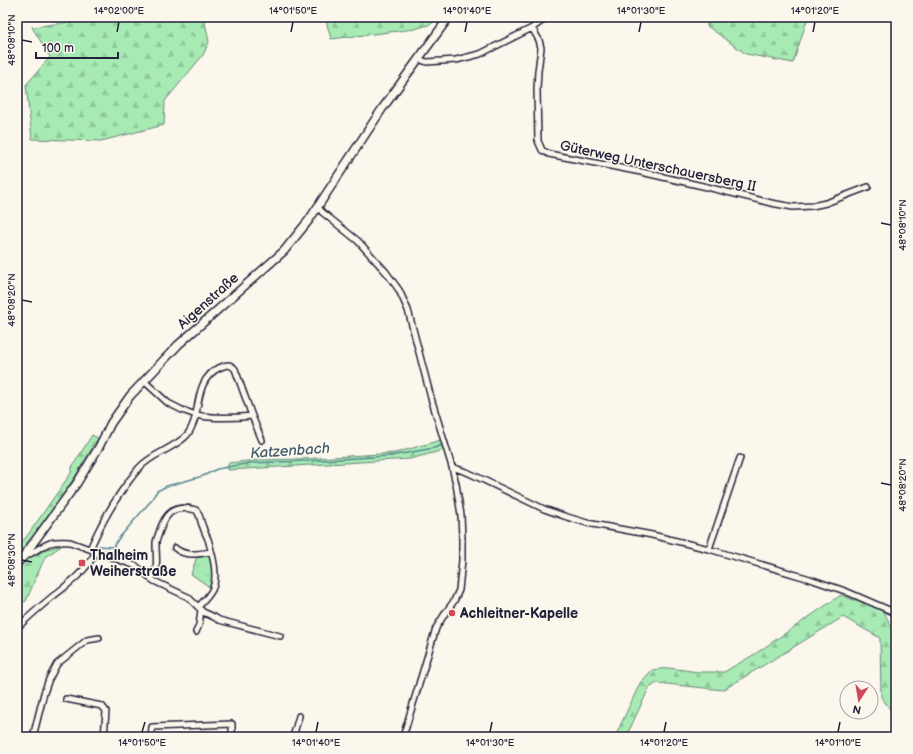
<svg xmlns="http://www.w3.org/2000/svg" width="913" height="754" viewBox="0 0 913 754" font-family="'Balsamiq Sans',sans-serif">
<defs>
<pattern id="forest-firs" width="22" height="20" patternUnits="userSpaceOnUse"><rect width="22" height="20" fill="#a8eab3"/><path d="M5 1l3.5 6h-7zM16 11l3.5 6h-7z" fill="#90c89b"/></pattern>
<pattern id="park-tufts" width="24" height="20" patternUnits="userSpaceOnUse"><rect width="24" height="20" fill="#a8eab3"/><path d="M3 7l-1-3M5 7V3M7 7l1-3M15 17l-1-3M17 17v-4M19 17l1-3" fill="none" stroke="#90c89b"/></pattern>
</defs>
<rect width="100%" height="100%" fill="#fbf7ec"/>
<filter id="ink" filterUnits="userSpaceOnUse"><feTurbulence type="fractalNoise" baseFrequency=".025" numOctaves="2"/><feDisplacementMap in="SourceGraphic" scale="8" xChannelSelector="R" yChannelSelector="G"/><feConvolveMatrix kernelMatrix="1 2 1 2 8 2 1 2 1" color-interpolation-filters="sRGB"/></filter>
<g filter="url(#ink)">
<path fill="url(#forest-firs)" stroke="#658677" d="M 110,17 L 204,17 L 209,42 L 203,55 L 165,101 L 164,125 L 101,141 L 32,139 L 26,85 L 50,57 L 32,27 Z
M 325,17 L 441,17 L 431,24 L 415,29 L 331,39 Z
M 706,17 L 808,17 L 793,63 L 746,54 L 707,26 Z
M 92,435 L 98,438 L 73,480 L 47,520 L 25,559 L 36,555 L 47,549 L 63,545 L 45,557 L 26,601 L 17,606 L 17,547 L 27,536 L 71,473 L 72,467 Z
M 441,440 L 444,450 L 410,459 L 228,470 L 228,463 L 258,460 L 302,459 L 395,453 Z
M 841,595 L 854,600 L 859,599 L 882,608 L 896,636 L 896,698 L 890,709 L 881,697 L 880,638 L 843,617 L 723,690 L 657,683 L 649,688 L 626,737 L 615,737 L 640,683 L 652,670 L 669,668 L 699,672 L 724,672 L 755,654 Z"/>
<path fill="url(#park-tufts)" stroke="#658677" d="M 209,554 C 213,568 214,574 211,588 L 191,574 L 197,556 Z"/>
<g fill="none" stroke-linecap="round" stroke-linejoin="round">
<path stroke="#558693" stroke-width="1.5" d="M 99,546 L 113,547 L 119,538 L 150,502 L 157,491 L 167,486 L 203,476 L 217,469 L 250,463 L 306,461 L 390,456 L 434,448 L 442,445
M 33,610 L 47,598"/>
<g stroke="#22223b" stroke-width="8">
<path id="street" d="M 532,28 L 539,40 L 541,48 L 538,71 L 537,89 L 538,141 L 542,150 L 549,154 L 641,172 L 707,187 L 771,203 L 793,207 L 812,206 L 826,203 L 868,187
M 418,59 L 427,62 L 456,60 L 480,54 L 532,28 L 548,17
M 318,207 L 322,212 L 358,241 L 386,272 L 399,290 L 408,310 L 431,398 L 452,467 L 456,484 L 461,515 L 462,538 L 462,560 L 459,590 L 454,601 L 446,612 L 436,628 L 403,737
M 252,416 L 235,369 C 230,364 228,364 221,367 C 201,375 199,396 196,415 C 215,419 233,418 252,416 L 262,440
M 452,467 L 469,473 L 544,509 L 564,516 L 587,523 L 652,535 L 709,549 L 810,579 L 845,591 L 896,613
M 175,548 C 185,557 199,554 211,552
M 90,549 C 94,540 98,531 103,522 C 113,503 125,485 139,468 C 152,453 174,449 187,435 C 192,429 194,422 196,415 L 182,410 L 168,403 L 144,381
M 709,549 L 740,458
M 24,557 C 33,553 41,546 50,543 C 57,541 63,542 70,542 L 136,566 L 154,581 L 188,597 L 203,612 L 214,617 L 219,620 L 280,636
M 151,579 C 159,567 156,559 156,545 L 156,542 C 163,520 168,502 196,510 C 201,515 200,522 203,527 C 204,531 206,535 208,539 C 212,553 219,576 212,590 C 209,596 203,602 198,607
M 17,628 C 28,617 40,607 52,597 C 70,583 85,572 96,552
M 196,632 L 199,625 L 201,610
M 66,699 L 102,706 L 106,711 L 104,737
M 33,737 L 44,693 L 49,679 L 57,664 L 87,640 L 99,638
M 151,737 L 152,727 L 232,724 L 232,737
M 293,737 L 299,716"/>
</g>
<g stroke="#22223b" stroke-width="10">
<path id="secondary" d="M 17,563 L 23,557 L 77,483 L 99,447 L 111,423 L 130,396 L 178,345 L 284,251 L 309,220 L 382,109 L 449,17"/>
</g>
<use href="#street" stroke="#fbf7ec" stroke-width="5"/>
<use href="#secondary" stroke="#fbf7ec" stroke-width="7"/>
</g>
</g>
<path fill="none" stroke="#22223b" stroke-width="1.5" d="M 117,32 L 119,22M 291,32 L 293,22M 465,32 L 467,22M 639,32 L 641,22M 813,32 L 815,22M 22,40 L 32,42M 881,223 L 891,225M 22,300 L 32,302M 881,483 L 891,485M 22,560 L 32,562M 142,732 L 145,722M 316,732 L 318,722M 490,732 L 492,722M 664,732 L 666,722M 838,732 L 840,722"/>
<g fill="#d1495b" stroke="#fbf7ec" stroke-width="1.5">
<rect x="78" y="559" width="8" height="8" rx="2"/>
<circle cx="452" cy="613" r="4"/>
</g>
<g text-anchor="middle" dominant-baseline="central" stroke-width="3" stroke-linejoin="round" paint-order="stroke">
<g font-size="14" fill="#22223b" stroke="#fbf7ec">
<text transform="translate(658 166) rotate(12)">Güterweg Unterschauersberg II</text>
<text transform="translate(208 301) rotate(-42)">Aigenstraße</text>
</g>
<g font-size="14" font-weight="bold" fill="#22223b" stroke="#fbf7ec" text-anchor="start">
<text x="90" y="555">Thalheim<tspan x="90" dy="16">Weiherstraße</tspan></text>
<text x="460" y="613">Achleitner-Kapelle</text>
</g>
<g font-size="15" font-style="italic" fill="#405c6e" stroke="#fbf7ec">
<text transform="translate(290 451) rotate(-4)">Katzenbach</text>
</g>
</g>
<rect width="913" height="754" fill="none" stroke="#fbf7ec" stroke-width="44"/>
<g transform="translate(859 700) rotate(192)"><circle r="19" fill="#fbf7ec" stroke="#a4a2a5"/>
<path d="M0-3L7 15L0 10L-7 15Z" fill="#d1495b"/>
<text y="-6" font-size="11" font-weight="bold" text-anchor="middle" fill="#22223b">N</text>
</g>
<path d="M36 52v6h82v-6" fill="none" stroke="#22223b" stroke-width="2"/>
<text x="42" y="52" font-size="12" fill="#22223b" stroke="#fbf7ec" stroke-width="3" paint-order="stroke">100 m</text>
<rect x="22" y="22" width="869" height="710" fill="none" stroke="#22223b" stroke-width="1.5"/>
<g font-size="10" text-anchor="middle" fill="#22223b">
<text x="119" y="14">14°02'00"E</text>
<text x="293" y="14">14°01'50"E</text>
<text x="467" y="14">14°01'40"E</text>
<text x="641" y="14">14°01'30"E</text>
<text x="815" y="14">14°01'20"E</text>
<text transform="translate(11 40) rotate(-90)" y="4">48°08'10"N</text>
<text transform="translate(902 225) rotate(-90)" y="4">48°08'10"N</text>
<text transform="translate(11 300) rotate(-90)" y="4">48°08'20"N</text>
<text transform="translate(902 485) rotate(-90)" y="4">48°08'20"N</text>
<text transform="translate(11 560) rotate(-90)" y="4">48°08'30"N</text>
<text x="142" y="746">14°01'50"E</text>
<text x="316" y="746">14°01'40"E</text>
<text x="490" y="746">14°01'30"E</text>
<text x="664" y="746">14°01'20"E</text>
<text x="838" y="746">14°01'10"E</text>
</g>
</svg>
